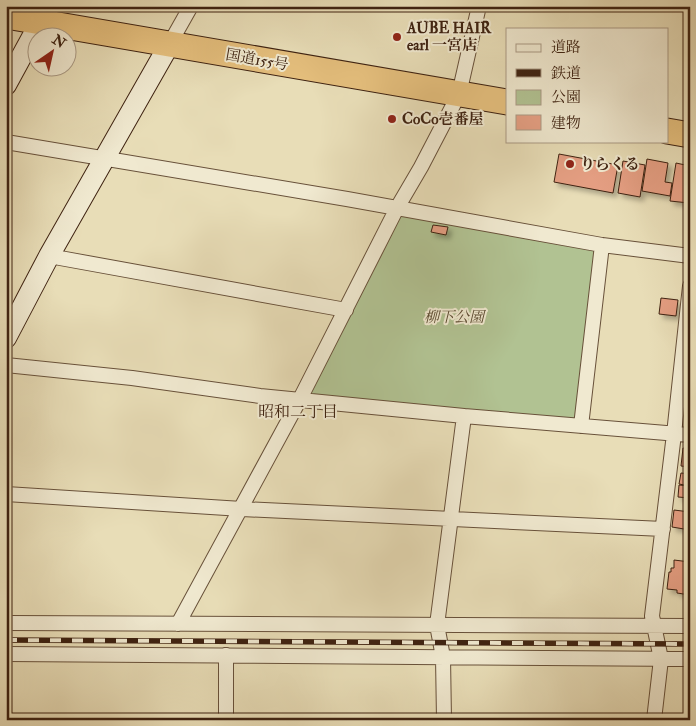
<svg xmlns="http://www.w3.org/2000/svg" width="696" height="726" viewBox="0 0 696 726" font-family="'IM FELL Double Pica','Noto Serif JP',serif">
<defs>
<filter id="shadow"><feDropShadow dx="4" dy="4" stdDeviation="2.5" flood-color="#0004"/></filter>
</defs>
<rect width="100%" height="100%" fill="#e8ddb7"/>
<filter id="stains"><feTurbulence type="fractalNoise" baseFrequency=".004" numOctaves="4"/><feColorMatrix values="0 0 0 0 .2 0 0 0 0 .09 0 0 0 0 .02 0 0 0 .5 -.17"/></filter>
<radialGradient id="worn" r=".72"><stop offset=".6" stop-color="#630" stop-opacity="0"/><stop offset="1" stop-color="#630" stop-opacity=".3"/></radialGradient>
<path fill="#b1c292" stroke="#787252" d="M 398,212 L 600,247 L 578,424 L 303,398 Z"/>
<path fill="#e49e82" stroke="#3e2211" filter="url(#shadow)" d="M 559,154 L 618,165 L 613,193 L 554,182 Z
M 647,159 L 668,163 L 665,182 L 672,183 L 670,196 L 642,191 Z
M 623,161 L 645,165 L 640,197 L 618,193 Z
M 676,163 L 690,166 L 689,203 L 670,201 Z
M 433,225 L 448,227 L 446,235 L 431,232 Z
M 661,298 L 678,300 L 676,316 L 659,314 Z
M 688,445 L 690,446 L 690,467 L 681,466 L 683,448 L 687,449 Z
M 681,473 L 690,474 L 690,486 L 679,484 Z
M 679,485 L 690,486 L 690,498 L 678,497 Z
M 674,510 L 690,512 L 690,530 L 672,527 Z
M 674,560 L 690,562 L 690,595 L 677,593 L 677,590 L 667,589 L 669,572 L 671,572 L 671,568 L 674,568 Z"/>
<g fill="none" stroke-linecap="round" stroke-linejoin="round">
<g stroke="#68513a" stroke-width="16">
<path id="street" d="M 169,45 L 191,6
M 6,142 L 347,199 L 602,245 L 690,256
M 49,256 L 346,310
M 6,365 L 132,378 L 260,396 L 464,416 L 690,435
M 581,426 L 602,245
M 6,494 L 242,509 L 663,529
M 6,623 L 690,626
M 178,624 L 300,399 L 397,208 L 421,167 L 459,94 L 479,6
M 6,654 L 690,659
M 226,720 L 226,655
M 444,720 L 443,657 L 437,625 L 464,416
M 654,720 L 661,659 L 652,616 L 674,434 L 690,286"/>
</g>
<g stroke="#3e2211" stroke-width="22">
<path id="secondary" d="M 6,85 L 49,6
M 6,338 L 49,256 L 169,45"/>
</g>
<g stroke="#3e2211" stroke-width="27">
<path id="highway" d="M 6,16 L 507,102
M 667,131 L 690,135"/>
</g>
<use href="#street" stroke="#f0e9d0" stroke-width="14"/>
<use href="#secondary" stroke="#f0e9d0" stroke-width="20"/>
<use href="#highway" stroke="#e4be7c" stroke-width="25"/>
<g stroke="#3e2211" stroke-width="5.5">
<path id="rail" d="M 6,640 L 690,644"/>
</g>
<use href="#rail" stroke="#f0e9d0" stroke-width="4" stroke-dasharray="11" stroke-linecap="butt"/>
</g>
<g fill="#8f2418" stroke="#f0e9d0" stroke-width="2">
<circle cx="397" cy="37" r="5"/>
<circle cx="392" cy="119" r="5"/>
<circle cx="570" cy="164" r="5"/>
</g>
<g text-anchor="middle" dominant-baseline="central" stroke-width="4" stroke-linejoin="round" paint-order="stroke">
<g font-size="15" font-weight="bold" fill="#3e2211" stroke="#f0e9d0" text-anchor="start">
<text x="407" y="28">AUBE HAIR<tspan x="407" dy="17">earl 一宮店</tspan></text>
<text x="402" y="119">CoCo壱番屋</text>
<text x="580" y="164">りらくる</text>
</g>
<g font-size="15" fill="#3e2211" stroke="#f0e9d0">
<text transform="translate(257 60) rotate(10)">国道155号</text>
</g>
<g font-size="15" font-style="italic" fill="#5b4a31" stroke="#f0e9d0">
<text x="454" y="317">柳下公園</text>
</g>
<g font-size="16" fill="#3e2211" stroke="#f0e9d0">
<text x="298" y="412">昭和二丁目</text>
</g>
</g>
<rect width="696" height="726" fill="none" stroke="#e8ddb7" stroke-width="25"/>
<rect x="8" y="8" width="681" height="711" fill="none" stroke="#3e2211" stroke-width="2.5"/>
<rect x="12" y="12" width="671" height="701" fill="none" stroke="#3e2211"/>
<rect x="506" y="28" width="162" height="115" fill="#f0e9d0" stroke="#a99984"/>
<rect x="516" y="44" width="25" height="8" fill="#f0e9d0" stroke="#a99984"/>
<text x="551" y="52" font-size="15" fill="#3e2211">道路</text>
<rect x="516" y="69" width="25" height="8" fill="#3e2211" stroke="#a99984"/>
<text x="551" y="78" font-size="15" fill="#3e2211">鉄道</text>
<rect x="516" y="90" width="25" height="15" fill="#b1c292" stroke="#a99984"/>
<text x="551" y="102" font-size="15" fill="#3e2211">公園</text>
<rect x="516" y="115" width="25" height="15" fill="#e49e82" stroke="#a99984"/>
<text x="551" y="128" font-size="15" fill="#3e2211">建物</text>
<g transform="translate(52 52) rotate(34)"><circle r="24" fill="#f0e9d0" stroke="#a99984"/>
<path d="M0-4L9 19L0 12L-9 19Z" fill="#8f2418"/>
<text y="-8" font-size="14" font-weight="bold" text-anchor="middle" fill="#3e2211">N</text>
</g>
<rect width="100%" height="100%" filter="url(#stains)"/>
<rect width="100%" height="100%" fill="url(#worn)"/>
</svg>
